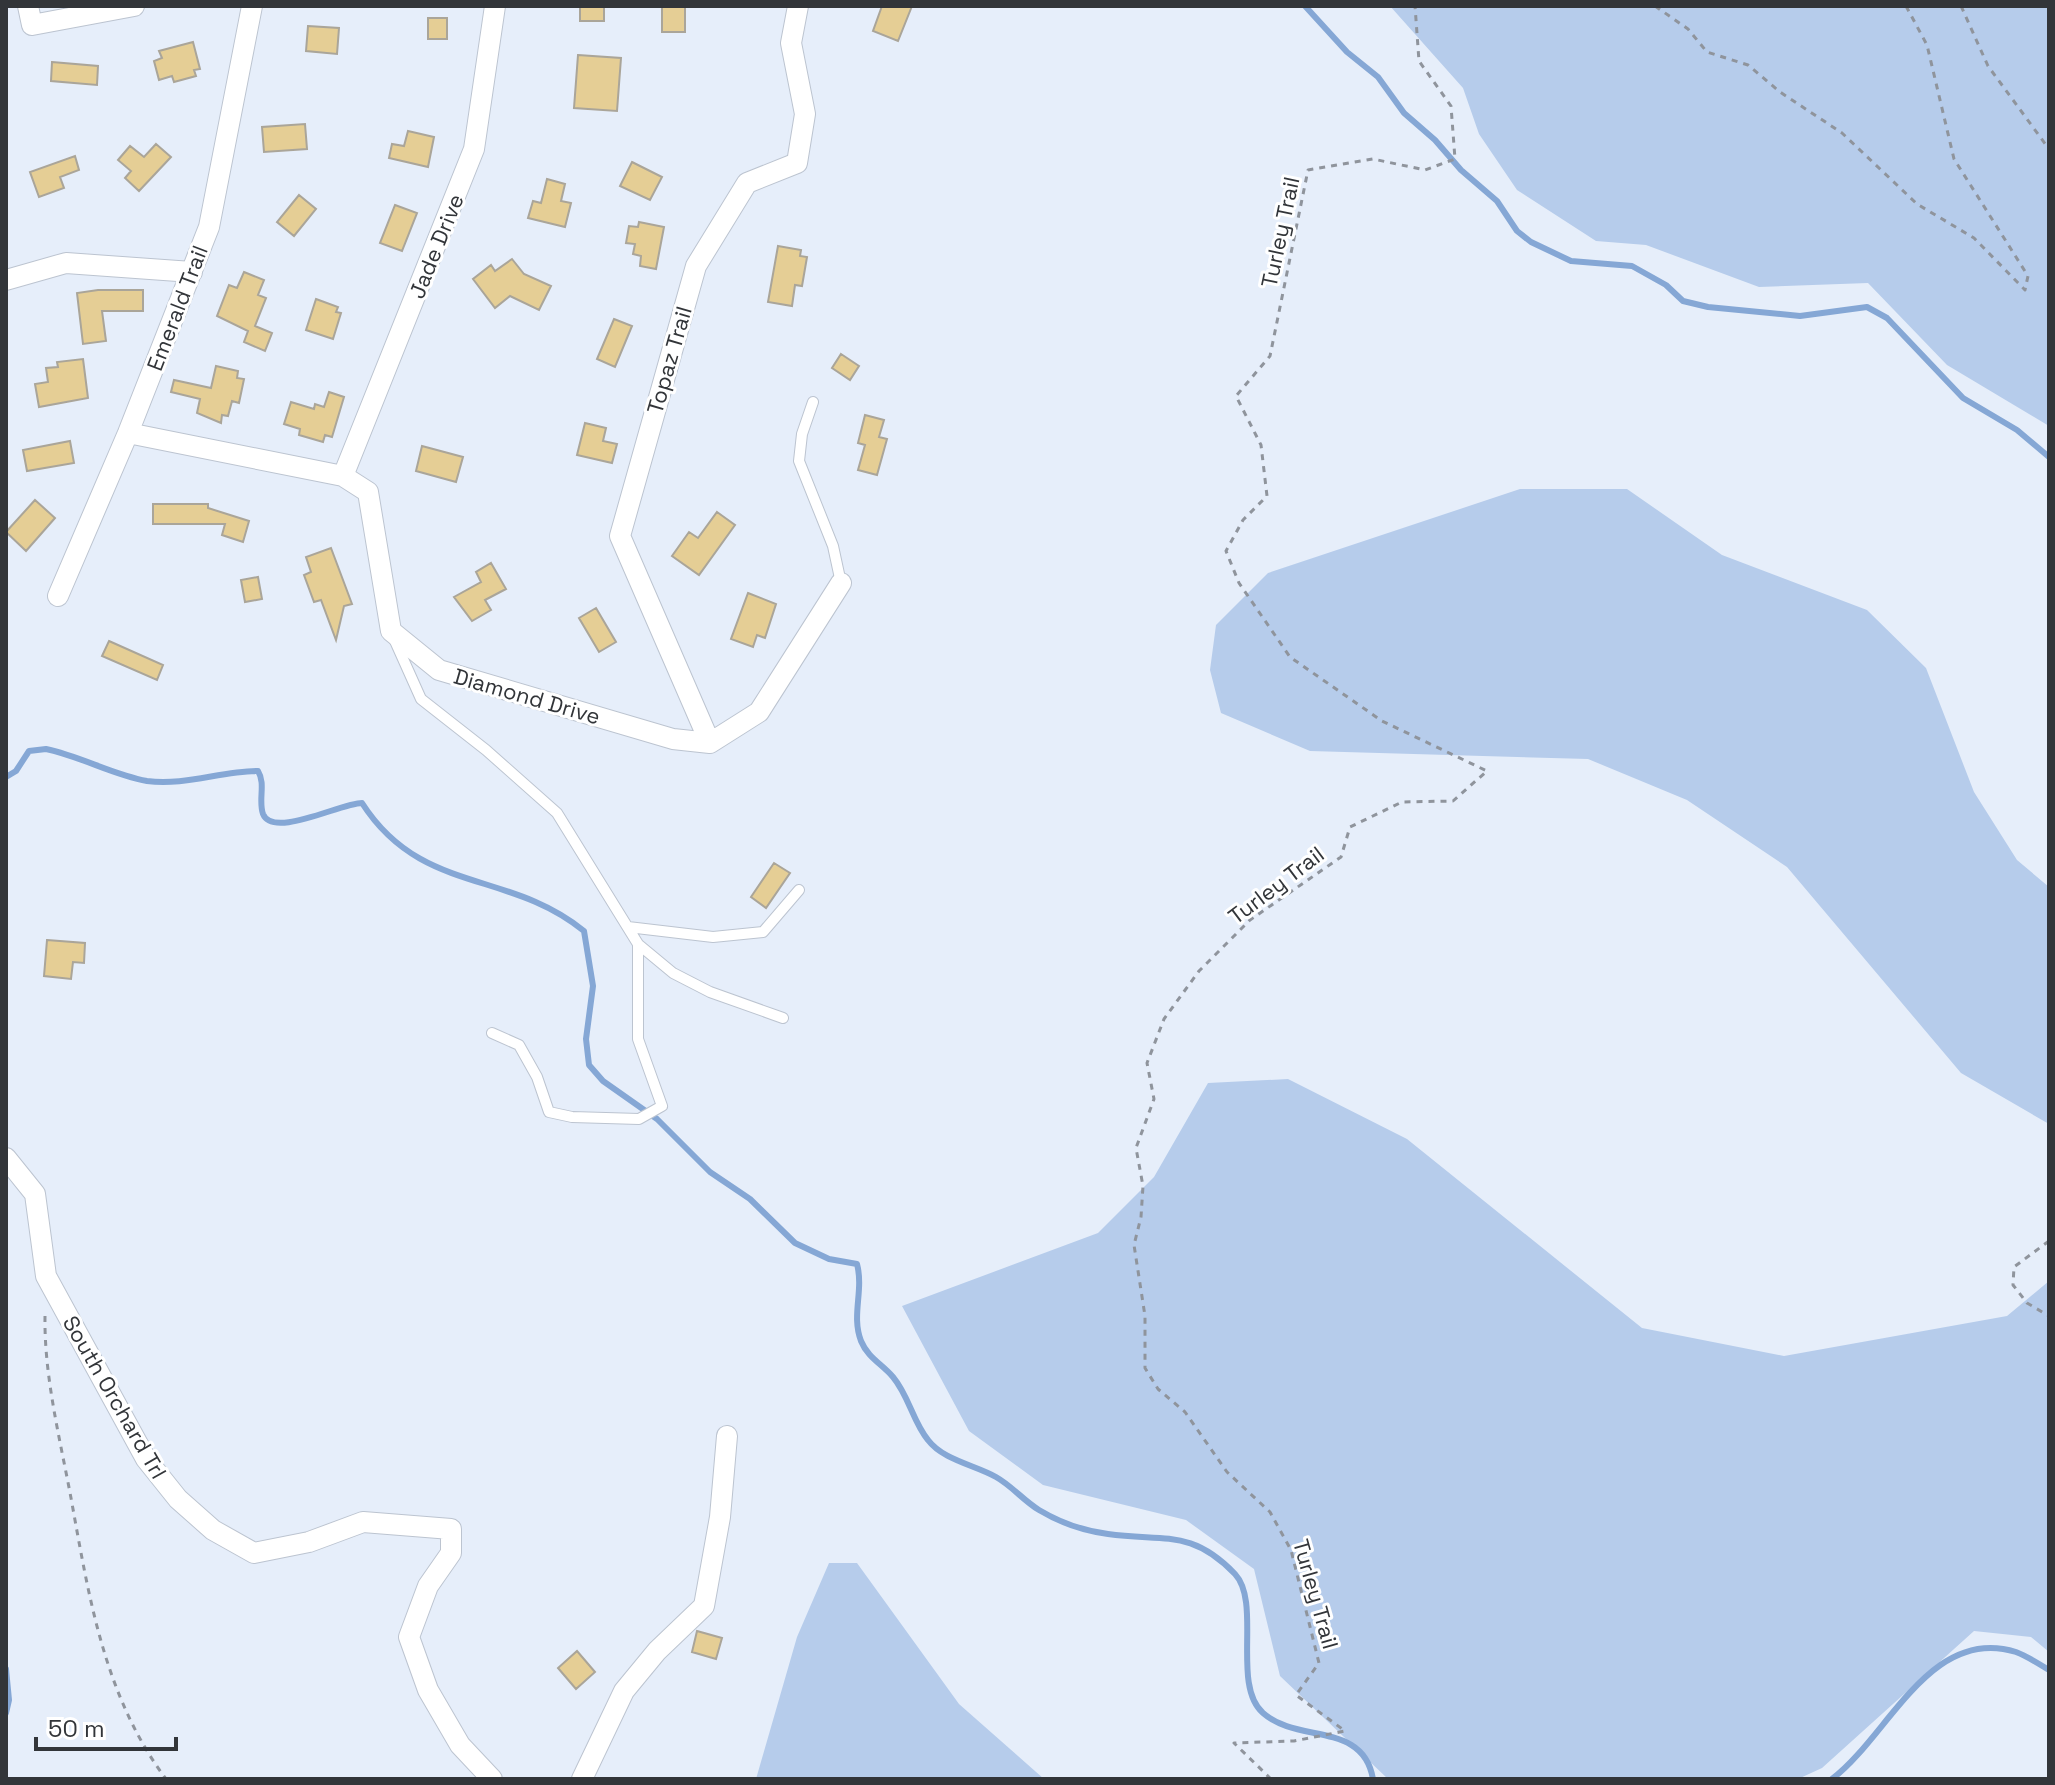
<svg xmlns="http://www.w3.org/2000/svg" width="2055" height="1785" viewBox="0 0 2055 1785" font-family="'Space Grotesk',sans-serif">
<rect width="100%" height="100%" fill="#e6eefa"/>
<path fill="#b6cceb" d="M 1390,6 L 2049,6 L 2049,426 L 1947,365 L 1868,283 L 1759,287 L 1646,245 L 1596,241 L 1517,190 L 1479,134 L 1463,88 Z
M 1520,489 L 1627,489 L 1722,555 L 1867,610 L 1926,668 L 1974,792 L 2017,860 L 2049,887 L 2049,1124 L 1961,1073 L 1787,867 L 1687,800 L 1588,759 L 1310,751 L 1221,713 L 1210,670 L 1216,625 L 1268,573 Z
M 1288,1079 L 1407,1139 L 1642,1328 L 1784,1356 L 2007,1316 L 2049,1281 L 2049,1652 L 2031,1637 L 1974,1631 L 1822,1768 L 1798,1779 L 1388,1779 L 1280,1676 L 1254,1569 L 1186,1520 L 1043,1485 L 969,1431 L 902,1306 L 1098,1233 L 1154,1177 L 1208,1083 Z
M 829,1563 L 857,1563 L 959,1704 L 1044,1779 L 756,1779 L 797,1637 Z"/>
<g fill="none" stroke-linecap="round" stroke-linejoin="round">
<path stroke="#85a7d5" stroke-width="6" d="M 1305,6 L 1347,52 L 1378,77 L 1404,113 L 1435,140 L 1461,170 L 1497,201 L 1517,231 L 1531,242 L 1571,261 L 1632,266 L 1666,285 L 1683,301 L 1708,307 L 1800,316 L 1867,307 L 1887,318 L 1963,398 L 2017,430 L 2049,457
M 6,777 L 16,771 L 29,751 L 46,749 C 80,756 113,775 147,781 C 185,786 221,771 258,771 C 266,784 258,800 263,814 C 273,839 341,803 362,803 C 421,895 508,869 584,931 L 593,986 L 586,1039 L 589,1065 L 603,1081 L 657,1119 L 710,1172 L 750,1199 L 795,1243 L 829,1259 L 857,1264 C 864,1291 851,1315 861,1341 C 868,1358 882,1364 893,1377 C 909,1396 913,1422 928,1440 C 943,1460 975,1465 996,1477 C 1012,1486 1024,1501 1039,1510 C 1059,1522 1085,1531 1108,1534 C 1163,1542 1191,1528 1235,1574 C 1262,1603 1231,1685 1263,1713 C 1298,1744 1363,1721 1373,1779
M 6,1669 L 9,1700 L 6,1713
M 1832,1779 C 1888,1737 1930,1625 2016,1652 C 2027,1656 2039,1664 2049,1670"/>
</g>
<path fill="#e5ce95" stroke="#aaa599" stroke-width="2" d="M 580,6 L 604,6 L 604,21 L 580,21 Z
M 662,6 L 685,6 L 685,32 L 662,32 Z
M 882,6 L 912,6 L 898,41 L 873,31 Z
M 428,18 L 447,18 L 447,39 L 428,39 Z
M 308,26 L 339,28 L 337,54 L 306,51 Z
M 193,42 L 200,69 L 194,70 L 196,76 L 174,82 L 172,76 L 159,80 L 154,61 L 162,58 L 159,51 Z
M 578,55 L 621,58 L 617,111 L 574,108 Z
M 52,62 L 98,66 L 97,85 L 51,81 Z
M 305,124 L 307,149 L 264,152 L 262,127 Z
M 408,131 L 434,137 L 428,167 L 389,158 L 392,144 L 404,146 Z
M 156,144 L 171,157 L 139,191 L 125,178 L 131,171 L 118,160 L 130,146 L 144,157 Z
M 75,156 L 79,170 L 60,177 L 64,188 L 39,197 L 30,172 Z
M 632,162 L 662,177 L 650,200 L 620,186 Z
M 547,179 L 565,184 L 561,201 L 571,203 L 565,227 L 528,218 L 533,201 L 541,203 Z
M 299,195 L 316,209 L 294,236 L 277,222 Z
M 395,205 L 417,213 L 402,251 L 380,243 Z
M 639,222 L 664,227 L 656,269 L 640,266 L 641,256 L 633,254 L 635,244 L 626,243 L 629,226 L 638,227 Z
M 778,246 L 801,250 L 800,256 L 807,257 L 802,286 L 795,285 L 792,306 L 768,302 Z
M 512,259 L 524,274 L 551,286 L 539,310 L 510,296 L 495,308 L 473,279 L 491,265 L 495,271 Z
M 244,272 L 264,280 L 258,295 L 266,298 L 255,326 L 272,333 L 265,351 L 244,342 L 248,331 L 217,316 L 229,285 L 237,288 Z
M 98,290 L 143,290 L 143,311 L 102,311 L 106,341 L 83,344 L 77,293 Z
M 316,299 L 338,307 L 336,312 L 341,313 L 333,339 L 306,330 Z
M 614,319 L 632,326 L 615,367 L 597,359 Z
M 841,354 L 859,366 L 850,380 L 832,368 Z
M 83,359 L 88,398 L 39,407 L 35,384 L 48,382 L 46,368 L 58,367 L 57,362 Z
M 216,366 L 238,371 L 237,378 L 244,379 L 239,403 L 232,401 L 228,416 L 222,415 L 221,423 L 197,413 L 200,399 L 171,392 L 174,380 L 211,388 Z
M 329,392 L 344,397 L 332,437 L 325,435 L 323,442 L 299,435 L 300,429 L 284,424 L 291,402 L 314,409 L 315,404 L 324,407 Z
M 865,415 L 884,420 L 879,437 L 887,439 L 877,475 L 858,470 L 865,445 L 858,443 Z
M 585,423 L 606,428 L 603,441 L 617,444 L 612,463 L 577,455 Z
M 70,441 L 74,463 L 27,471 L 23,450 Z
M 422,446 L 463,457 L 456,482 L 416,471 Z
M 35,500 L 55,518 L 26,551 L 6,532 Z
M 153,504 L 208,504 L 208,508 L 249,521 L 243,542 L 222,535 L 225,524 L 153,524 Z
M 717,512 L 735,525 L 699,575 L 672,556 L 689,532 L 698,538 Z
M 331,548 L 352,604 L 344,606 L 336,640 L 321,600 L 314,602 L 304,575 L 311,572 L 306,557 Z
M 491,563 L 506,589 L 485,600 L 491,610 L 472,621 L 454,597 L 481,582 L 476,572 Z
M 258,577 L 262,599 L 245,602 L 241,580 Z
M 748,593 L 776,604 L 765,638 L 757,635 L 753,647 L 731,639 Z
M 596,608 L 616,642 L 599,652 L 579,618 Z
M 109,641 L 163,665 L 157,680 L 102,656 Z
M 774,863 L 790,873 L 766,908 L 751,897 Z
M 47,940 L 85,943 L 84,963 L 73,962 L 71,979 L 44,976 Z
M 697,1631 L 722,1638 L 716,1659 L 692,1652 Z
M 577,1651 L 595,1672 L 576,1689 L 558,1668 Z"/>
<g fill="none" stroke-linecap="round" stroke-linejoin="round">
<g stroke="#bcc4d0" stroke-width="12">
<path id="service" d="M 813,402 L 802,434 L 799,461 L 833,546 L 841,583
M 395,641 L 421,699 L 486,750 L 557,813 L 638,944 L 673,973 L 710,992 L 783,1018
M 628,927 L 713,937 L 763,932 L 799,890
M 492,1033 L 519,1045 L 537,1077 L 549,1112 L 572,1117 L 639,1119 L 662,1106 L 638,1039 L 638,944"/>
</g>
<g stroke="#bcc4d0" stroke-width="22">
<path id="minor" d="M 28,6 L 32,25 L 134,6
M 6,280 L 66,263 L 192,272
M 128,433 L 343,476 L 368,492 L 391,631 L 439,670 L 673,739 L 710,743 L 759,712 L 841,583
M 343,476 L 474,149 L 495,6
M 58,596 L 128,433 L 209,227 L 252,6
M 710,743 L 620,536 L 696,266 L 747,183 L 797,163 L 805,114 L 791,43 L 798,6
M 6,1158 L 35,1194 L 46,1276 L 146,1459 L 178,1499 L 213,1530 L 254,1553 L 309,1542 L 363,1522 L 451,1529 L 451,1553 L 428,1586 L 409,1637 L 428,1690 L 460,1745 L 492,1779
M 582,1779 L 624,1691 L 657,1651 L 704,1606 L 720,1517 L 727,1436"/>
</g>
<path stroke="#8f949c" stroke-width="3" stroke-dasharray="6 6" stroke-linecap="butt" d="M 1655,6 L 1688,29 L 1707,52 L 1748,65 L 1780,92 L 1842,133 L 1917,204 L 1974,238 L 2025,290 L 2028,276 L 1954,159 L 1927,45 L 1906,6
M 1961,6 L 1988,66 L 2049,149
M 2049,1241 L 2014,1267 L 2013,1285 L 2027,1303 L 2049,1316
M 45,1316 C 44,1376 60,1439 71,1498 C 89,1597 104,1696 166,1779
M 1271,1779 L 1234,1743 L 1294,1741 L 1345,1731 L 1296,1695 L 1319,1663 L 1291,1550 L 1270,1512 L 1227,1472 L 1185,1412 L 1158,1389 L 1145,1368 L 1145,1316 L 1134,1245 L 1141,1217 L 1143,1186 L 1136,1148 L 1154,1099 L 1147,1063 L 1164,1019 L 1199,971 L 1250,920 L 1341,857 L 1350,827 L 1402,802 L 1453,801 L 1487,771 L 1382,721 L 1290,657 L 1239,583 L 1226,551 L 1243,520 L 1267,496 L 1261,445 L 1236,396 L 1270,356 L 1308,170 L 1373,159 L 1425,170 L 1455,159 L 1451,106 L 1419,61 L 1415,6"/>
<use href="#service" stroke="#fff" stroke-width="10"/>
<use href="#minor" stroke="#fff" stroke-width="20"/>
</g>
<g text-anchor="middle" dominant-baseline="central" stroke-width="6" stroke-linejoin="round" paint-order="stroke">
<g font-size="22" fill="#323539" stroke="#fff">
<text transform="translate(1280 232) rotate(-78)">Turley Trail</text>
<text transform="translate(436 246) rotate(-68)">Jade Drive</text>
<text transform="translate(177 308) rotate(-69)">Emerald Trail</text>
<text transform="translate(669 360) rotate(-74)">Topaz Trail</text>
<text transform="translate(527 696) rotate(16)">Diamond Drive</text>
<text transform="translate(1276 885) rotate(-37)">Turley Trail</text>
<text transform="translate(115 1397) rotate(60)">South Orchard Trl</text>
<text transform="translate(1316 1594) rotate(74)">Turley Trail</text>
</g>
</g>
<rect width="2055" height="1785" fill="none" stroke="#323539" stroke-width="16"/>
<path d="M36 1737v12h140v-12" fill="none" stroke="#323539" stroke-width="4"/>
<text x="48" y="1737" font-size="24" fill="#323539" stroke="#ffffff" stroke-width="6" paint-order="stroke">50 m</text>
</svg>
